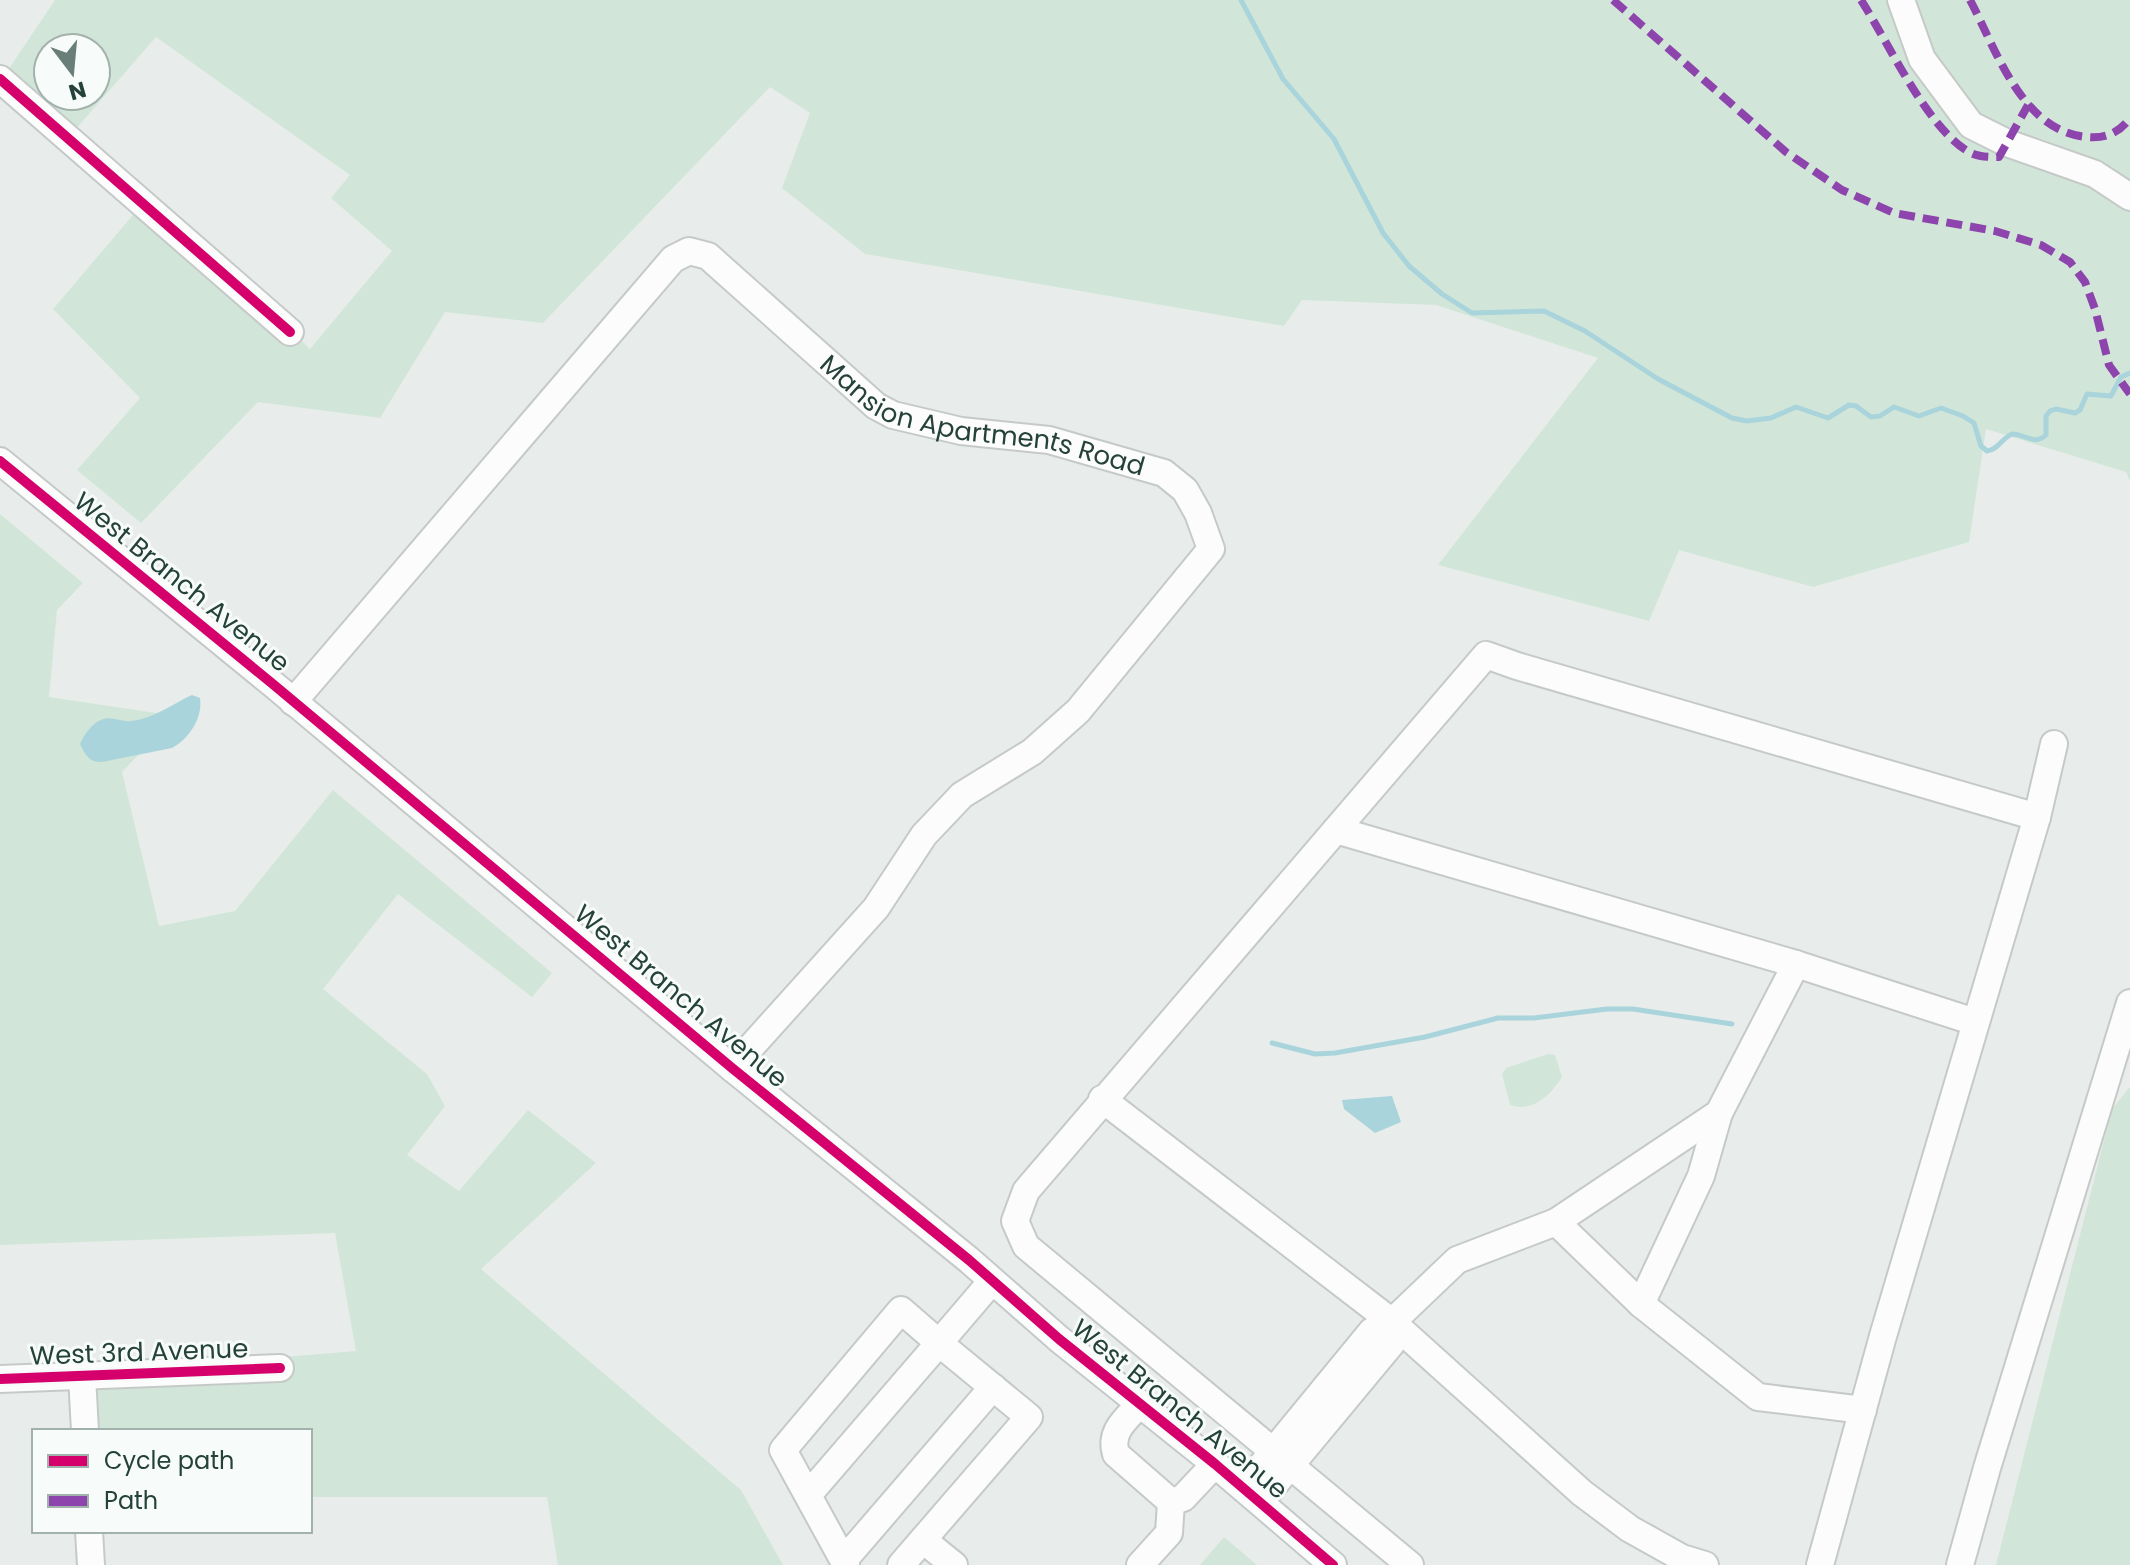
<svg xmlns="http://www.w3.org/2000/svg" width="2130" height="1565" viewBox="0 0 2130 1565" font-family="Poppins,sans-serif">
<rect width="100%" height="100%" fill="#e8edeb"/>
<path fill="#d1e6d8" fill-rule="evenodd" d="M 55,0 L 2130,0 L 2130,481 L 2126,472 L 1986,429 L 1969,542 L 1813,587 L 1679,550 L 1649,621 L 1438,565 L 1598,358 L 1436,305 L 1302,300 L 1284,326 L 865,254 L 782,188 L 810,113 L 770,87 L 543,323 L 445,312 L 380,418 L 258,402 L 141,523 L 77,470 L 140,398 L 53,309 L 150,195 L 310,349 L 392,251 L 331,198 L 350,175 L 156,37 L 68,138 L 0,82 ZM 48,48 L 96,48 L 96,96 L 48,96 Z
M 0,514 L 83,583 L 57,610 L 49,697 L 176,716 L 122,772 L 159,926 L 235,911 L 333,790 L 552,973 L 532,997 L 398,894 L 323,989 L 427,1074 L 445,1106 L 407,1155 L 459,1191 L 528,1110 L 596,1163 L 481,1269 L 741,1490 L 783,1565 L 558,1565 L 547,1497 L 310,1497 L 310,1431 L 79,1431 L 77,1374 L 356,1351 L 335,1233 L 0,1245 Z
M 1548,1054 L 1555,1055 L 1562,1077 C 1551,1095 1532,1113 1510,1105 L 1502,1074 L 1506,1068 Z
M 2130,1087 L 2130,1565 L 1996,1565 L 2112,1109 Z
M 1224,1537 L 1257,1565 L 1200,1565 Z"/>
<path fill="#a9d4db" d="M 192,695 L 200,698 C 203,718 189,739 172,748 L 102,762 C 89,762 86,756 80,744 C 84,735 91,724 101,720 C 111,715 122,723 132,721 C 155,718 172,704 192,695 Z
M 1392,1096 L 1401,1122 L 1375,1133 L 1344,1109 L 1342,1100 Z"/>
<g fill="none" stroke-linecap="round" stroke-linejoin="round">
<path stroke="#a9d4db" stroke-width="5" d="M 1241,0 L 1283,79 L 1334,139 L 1383,233 L 1409,266 L 1442,294 L 1472,313 L 1544,311 L 1585,331 L 1658,379 L 1732,418 L 1747,421 L 1771,418 L 1796,407 L 1828,418 L 1849,405 L 1856,406 L 1871,417 L 1880,416 L 1894,407 L 1919,416 L 1941,408 L 1963,416 L 1974,423 L 1981,446 L 1987,451 C 1998,450 2002,438 2012,434 C 2025,434 2034,446 2046,435 L 2046,416 L 2050,411 L 2056,409 L 2075,413 L 2080,410 L 2087,394 L 2111,396 L 2121,377 L 2130,373
M 1272,1043 L 1315,1054 L 1335,1053 L 1425,1037 L 1498,1018 L 1534,1018 L 1607,1009 L 1633,1009 L 1732,1024"/>
<g stroke="#c5cac8" stroke-width="30">
<g id="minor">
<path d="M 1901,0 L 1922,59 L 1971,125 L 2007,143 L 2095,174 L 2130,197"/>
<path d="M 0,79 L 290,332"/>
<path d="M 0,461 L 274,685 L 732,1068 L 969,1260 L 1059,1339 L 1215,1464 L 1333,1565"/>
<path id="s1" d="M 293,702 L 673,259 L 689,251 L 708,256 L 876,406 L 893,415 L 961,431 L 1049,440 L 1164,473 L 1185,490 L 1198,513 L 1211,549 L 1078,711 L 1032,752 L 962,795 L 924,835 L 876,908 L 732,1068"/>
<path d="M 1336,830 L 1796,964 L 1975,1022"/>
<path d="M 1102,1099 L 1392,1322 L 1582,1493 L 1630,1529 L 1682,1558 L 1705,1565"/>
<path d="M 1556,1222 L 1641,1304 L 1758,1397 L 1863,1410"/>
<path d="M 1641,1304 L 1701,1176 L 1719,1113"/>
<path d="M 82,1376 L 85,1431"/>
<path d="M 0,1379 L 280,1368"/>
<path d="M 1139,1405 C 1125,1420 1109,1432 1116,1454 L 1171,1502 L 1183,1498 L 1215,1464"/>
<path d="M 1243,1488 L 1372,1331 L 1392,1322 L 1457,1260 L 1556,1222 L 1719,1113 L 1796,964"/>
<path d="M 808,1495 L 939,1343 L 901,1310 L 783,1450 L 846,1565"/>
<path d="M 1260,1502 L 1392,1343 L 1392,1322"/>
<path d="M 89,1531 L 91,1565"/>
<path d="M 923,1540 L 954,1565"/>
<path d="M 844,1560 L 993,1387"/>
<path d="M 901,1565 L 1029,1417 L 939,1343 L 992,1281"/>
<path d="M 1140,1565 L 1169,1533 L 1171,1502"/>
<path d="M 1410,1565 L 1026,1246 L 1015,1221 L 1026,1191 L 1486,655 L 1517,666 L 2037,817"/>
<path d="M 1820,1565 L 1883,1336 L 2037,817 L 2054,744"/>
<path d="M 1960,1565 L 1987,1468 L 2130,1003"/>
</g>
</g>
<use href="#minor" stroke="#fcfcfc" stroke-width="26"/>
<path stroke="#8e44ad" stroke-width="8" stroke-dasharray="16 8" stroke-linecap="butt" d="M 1613,0 L 1786,152 L 1842,190 L 1894,213 L 1995,231 L 2041,245 L 2070,262 L 2085,282 L 2095,309 L 2109,365 L 2130,394
M 1861,0 C 1888,42 1927,128 1969,152 C 1978,157 1989,157 1999,157 L 2028,105
M 1970,0 C 1996,49 2022,132 2087,137 C 2105,139 2119,133 2130,118"/>
<g stroke="#f7fbf9" stroke-width="15">
<path id="cycleway" d="M 0,79 L 290,332
M 0,461 L 274,685 L 732,1068 L 969,1260 L 1059,1339 L 1215,1464 L 1333,1565
M 0,1379 L 280,1368"/>
</g>
<use href="#cycleway" stroke="#d6006c" stroke-width="10"/>
</g>
<g text-anchor="middle" dominant-baseline="central" stroke-width="6" stroke-linejoin="round" paint-order="stroke">
<g font-size="26" fill="#24423a" stroke="#f7fbf9">
<text stroke="none"><textPath href="#s1" startOffset="950">Mansion Apartments Road</textPath></text>
<text transform="translate(182 582) rotate(39)">West Branch Avenue</text>
<text transform="translate(681 996) rotate(40)">West Branch Avenue</text>
<text transform="translate(139 1352) rotate(-2)">West 3rd Avenue</text>
<text transform="translate(1180 1409) rotate(39)">West Branch Avenue</text>
</g>
</g>
<rect x="32" y="1429" width="280" height="104" fill="#f7fbf9" stroke="#a3b1ad" stroke-width="2"/>
<rect x="48" y="1455" width="40" height="12" fill="#d6006c" stroke="#a3b1ad" stroke-width="2"/>
<text x="104" y="1469" font-size="24" fill="#24423a">Cycle path</text>
<rect x="48" y="1495" width="40" height="12" fill="#8e44ad" stroke="#a3b1ad" stroke-width="2"/>
<text x="104" y="1509" font-size="24" fill="#24423a">Path</text>
<g transform="translate(72 72) rotate(164)"><circle r="38" fill="#f7fbf9" stroke="#a3b1ad" stroke-width="2"/>
<path d="M0-6L14 30L0 20L-14 30Z" fill="#697e78"/>
<text y="-12" font-size="22" font-weight="bold" text-anchor="middle" fill="#24423a">N</text>
</g>
</svg>
